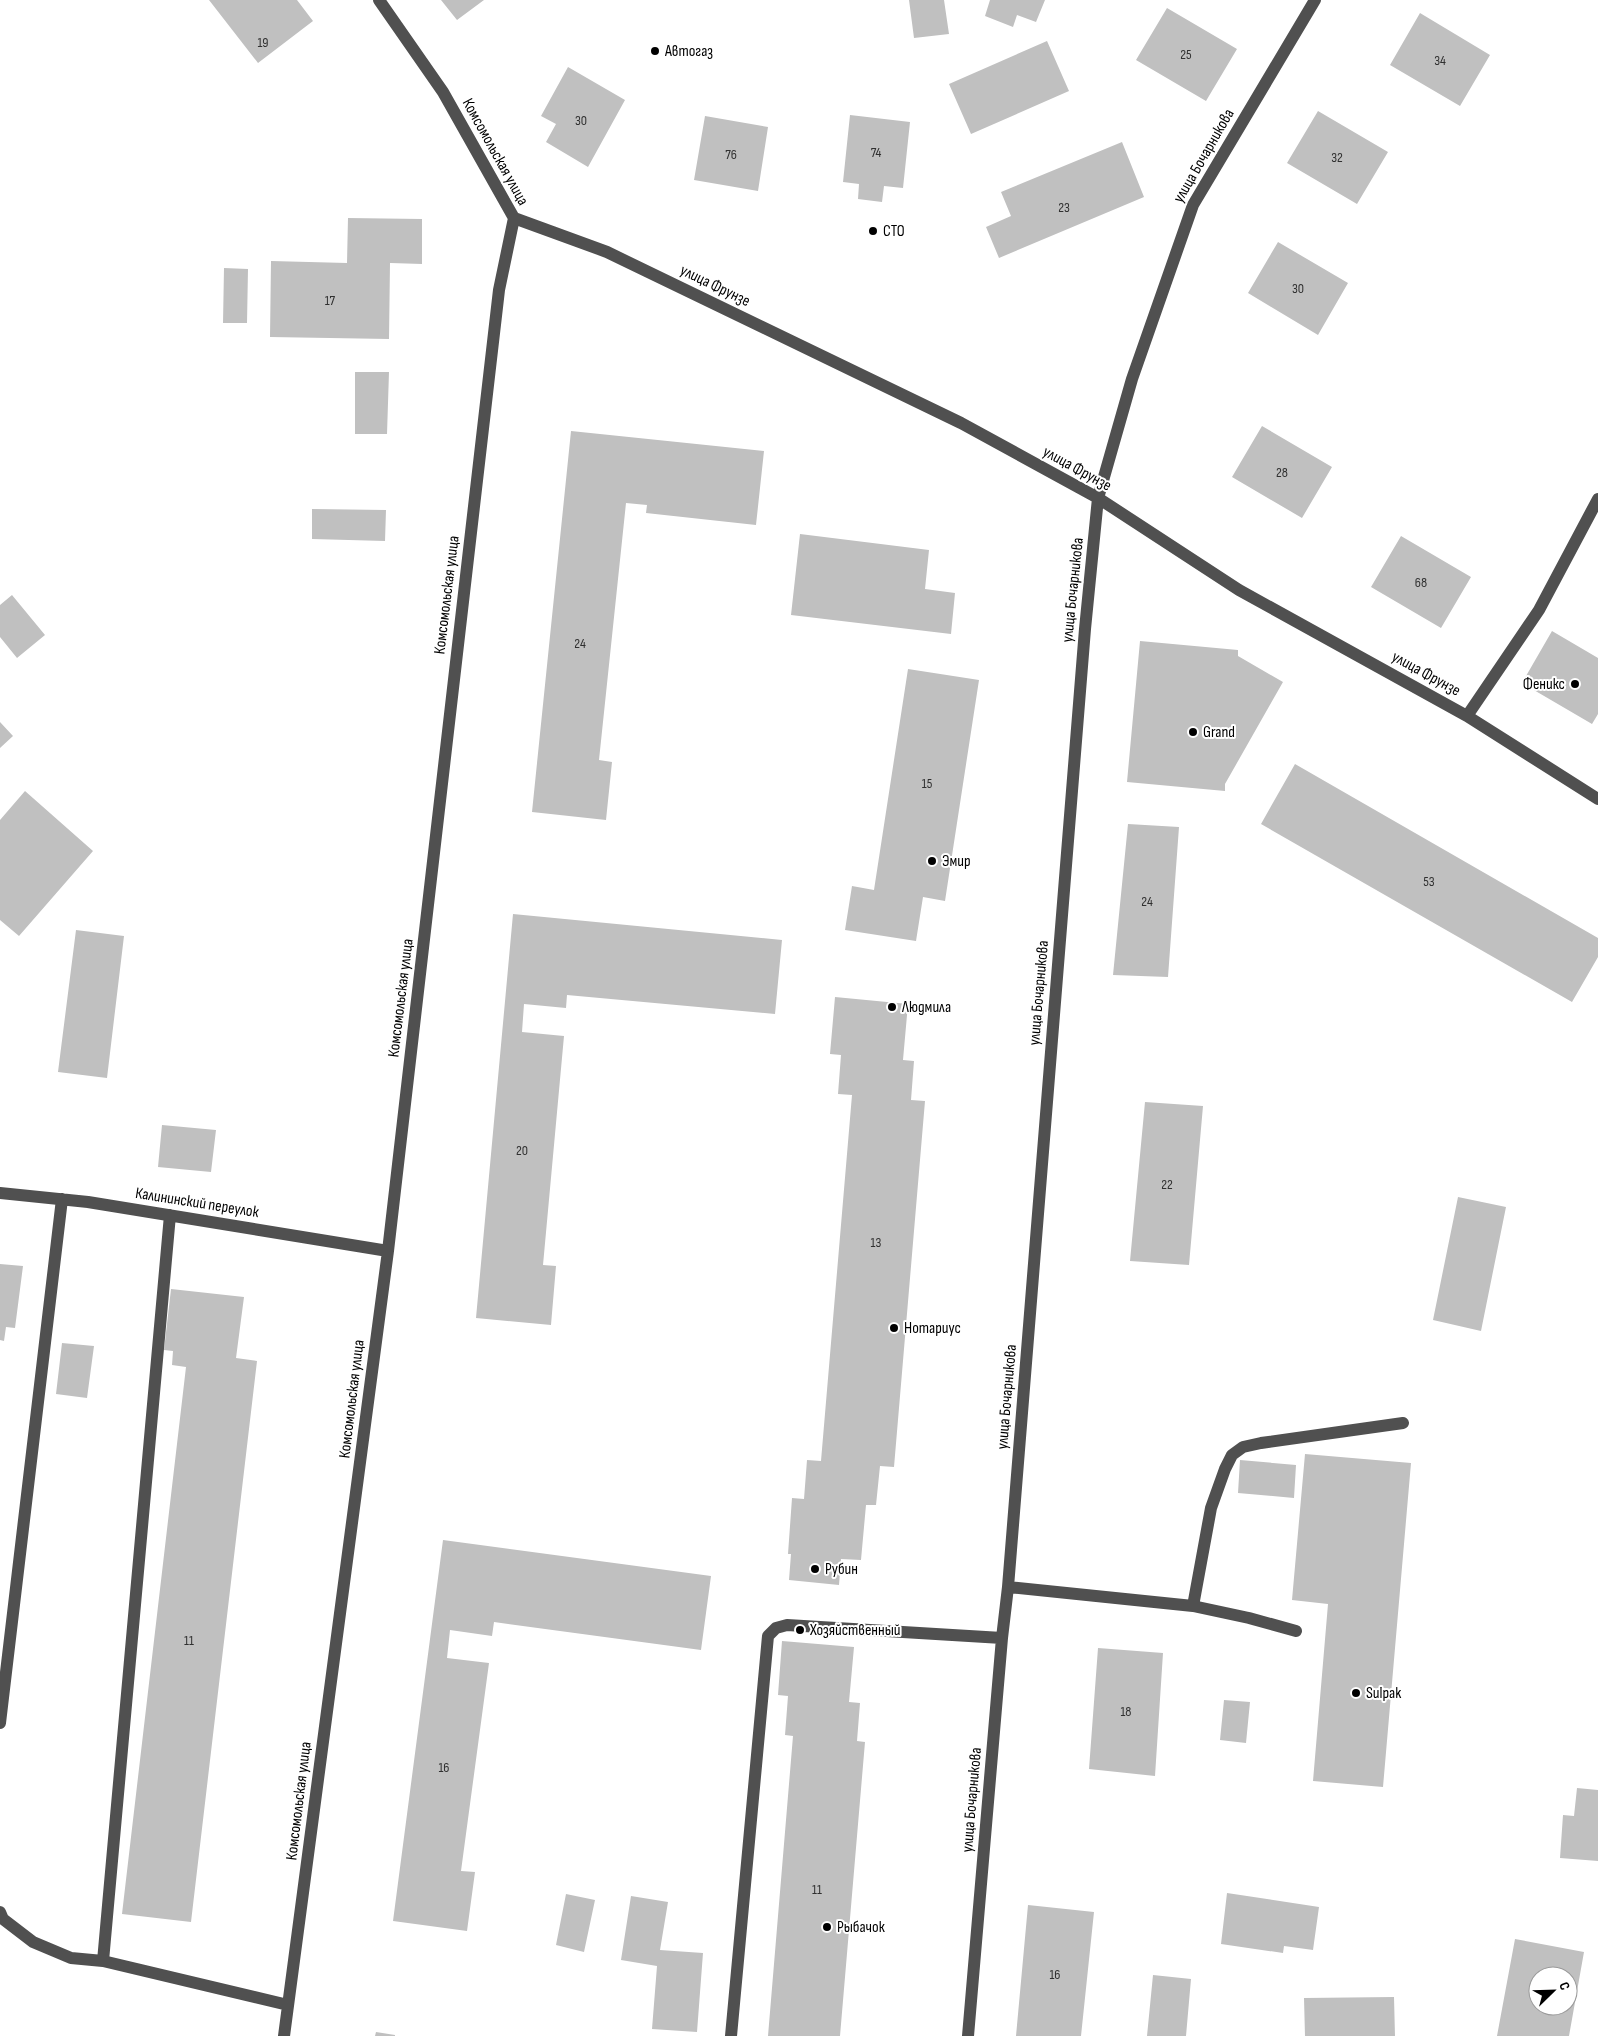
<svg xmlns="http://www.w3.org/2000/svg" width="1598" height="2036" viewBox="0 0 1598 2036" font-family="'Sofia Sans Condensed',sans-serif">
<rect width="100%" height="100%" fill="#fff"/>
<path fill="#c0c0c0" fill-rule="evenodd" d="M 209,0 L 297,0 L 313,21 L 258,63 Z
M 441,0 L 484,0 L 457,20 Z
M 909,0 L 944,0 L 949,34 L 914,38 Z
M 990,0 L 1045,0 L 1036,22 L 1017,15 L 1013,27 L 985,16 Z
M 1167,8 L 1237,49 L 1206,101 L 1136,60 Z
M 1420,13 L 1490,55 L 1460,106 L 1390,65 Z
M 1047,41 L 1069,91 L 971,134 L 949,84 Z
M 568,67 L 625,100 L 588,167 L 546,142 L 556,124 L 541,116 Z
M 1318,111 L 1388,152 L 1357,204 L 1287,163 Z
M 850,115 L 910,122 L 903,188 L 884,186 L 882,202 L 858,199 L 859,184 L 843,182 Z
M 705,116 L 768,127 L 758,191 L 694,180 Z
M 1122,142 L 1144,197 L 999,258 L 986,227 L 1011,216 L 1001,192 Z
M 348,218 L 422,219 L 422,264 L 390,263 L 389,339 L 270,337 L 271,261 L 347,263 Z
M 1278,242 L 1348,283 L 1318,335 L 1248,293 Z
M 224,268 L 248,269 L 247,323 L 223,323 Z
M 355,372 L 389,372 L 387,434 L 355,434 Z
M 1262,426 L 1332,467 L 1302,518 L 1232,477 Z
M 571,431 L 764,451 L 756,525 L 646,513 L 647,505 L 626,503 L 599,760 L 612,762 L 606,820 L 532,812 Z
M 312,509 L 386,510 L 385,541 L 312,539 Z
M 800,534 L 929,550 L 925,589 L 955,593 L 951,634 L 791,615 Z
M 1401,536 L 1471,577 L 1441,628 L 1371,587 Z
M 12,595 L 45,635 L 17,658 L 0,637 L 0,605 Z
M 1552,631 L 1598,658 L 1598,714 L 1592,724 L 1522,683 Z
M 1140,641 L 1238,650 L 1238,656 L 1283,682 L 1225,784 L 1225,791 L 1127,782 Z
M 908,669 L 979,680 L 945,901 L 923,897 L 916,941 L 845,930 L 852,886 L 874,890 Z
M 0,722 L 13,736 L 0,748 Z
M 1295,764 L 1598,938 L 1598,957 L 1572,1002 L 1261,824 Z
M 25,791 L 93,851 L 19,936 L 0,920 L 0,820 Z
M 1128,824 L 1179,827 L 1168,977 L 1113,975 Z
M 513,914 L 782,940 L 775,1014 L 567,995 L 566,1008 L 524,1004 L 522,1032 L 564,1036 L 543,1265 L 556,1266 L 551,1325 L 476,1318 Z
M 76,930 L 124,936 L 107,1078 L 58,1072 Z
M 835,997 L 908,1004 L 903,1060 L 914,1061 L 911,1100 L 925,1101 L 894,1467 L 880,1466 L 876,1505 L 866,1505 L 861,1560 L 841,1559 L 839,1585 L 789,1580 L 791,1554 L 788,1554 L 792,1498 L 804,1499 L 807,1460 L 821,1461 L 852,1095 L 838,1094 L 841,1055 L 830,1054 Z
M 1145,1102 L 1203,1106 L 1189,1265 L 1130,1261 Z
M 162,1125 L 216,1130 L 211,1172 L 158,1167 Z
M 1458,1197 L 1506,1207 L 1481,1331 L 1433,1320 Z
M 0,1264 L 23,1266 L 15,1328 L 6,1327 L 4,1341 L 0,1340 Z
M 171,1289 L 244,1297 L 236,1358 L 257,1361 L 191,1922 L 122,1914 L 186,1367 L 172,1365 L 173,1351 L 164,1350 Z
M 62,1343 L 94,1346 L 87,1398 L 56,1394 Z
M 1305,1454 L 1411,1463 L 1383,1787 L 1313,1781 L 1328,1604 L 1292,1600 Z
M 1240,1460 L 1296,1465 L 1294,1498 L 1238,1493 Z
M 443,1540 L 711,1576 L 701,1650 L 494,1622 L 492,1636 L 450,1630 L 447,1658 L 489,1663 L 461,1871 L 475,1872 L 467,1931 L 393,1921 Z
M 782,1641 L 854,1647 L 849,1702 L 860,1703 L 857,1741 L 865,1742 L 840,2036 L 768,2036 L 793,1736 L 785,1735 L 788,1696 L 778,1695 Z
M 1098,1648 L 1163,1653 L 1155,1776 L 1089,1769 Z
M 1224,1700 L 1250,1702 L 1246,1743 L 1220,1740 Z
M 1577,1788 L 1598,1790 L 1598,1861 L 1560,1858 L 1563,1815 L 1574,1816 Z
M 1227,1893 L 1319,1907 L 1313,1950 L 1284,1946 L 1283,1953 L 1221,1944 Z
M 566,1894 L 595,1900 L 584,1952 L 556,1945 Z
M 631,1896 L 668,1902 L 660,1950 L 703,1953 L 697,2032 L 652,2029 L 657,1966 L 621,1960 Z
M 1028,1905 L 1094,1912 L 1081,2036 L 1016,2036 Z
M 1515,1939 L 1584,1952 L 1569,2036 L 1497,2036 ZM 1538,1976 L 1568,1976 L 1568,2006 L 1538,2006 Z
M 1153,1975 L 1191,1979 L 1186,2036 L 1147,2036 Z
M 1394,1997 L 1395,2036 L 1305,2036 L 1304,1998 Z
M 376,2032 L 395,2035 L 395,2036 L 375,2036 Z"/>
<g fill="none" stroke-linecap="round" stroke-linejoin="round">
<path stroke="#505050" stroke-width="12" d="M 514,218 L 607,252 L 961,423 L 1098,498 L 1239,590 L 1467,716 L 1598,799
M 1467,716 L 1539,610 L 1598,499
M 0,1193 L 88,1202 L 388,1251
M 1008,1587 L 1193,1606 L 1249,1618 L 1296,1631
M 1193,1606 L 1211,1508 L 1225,1469 L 1232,1455 L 1243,1447 L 1261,1443 L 1403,1423
M 0,1723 L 62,1199
M 0,1912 L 3,1919 L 33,1942 L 71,1958 L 103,1961 L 288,2005
M 103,1961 L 170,1215
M 284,2036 L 388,1251 L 499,290 L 514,218 L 443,92 L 379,0
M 731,2036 L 768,1636 L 776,1628 L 787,1625 L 1002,1638
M 968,2036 L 1002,1638 L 1008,1587 L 1085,629 L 1098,498 L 1132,379 L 1193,205 L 1315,0"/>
</g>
<g fill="#000" stroke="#fff" stroke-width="2">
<circle cx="655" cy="51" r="5"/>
<circle cx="873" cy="231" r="5"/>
<circle cx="1575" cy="684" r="5"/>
<circle cx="1193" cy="732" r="5"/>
<circle cx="932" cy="861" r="5"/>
<circle cx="892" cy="1007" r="5"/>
<circle cx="894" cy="1328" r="5"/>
<circle cx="815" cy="1569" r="5"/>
<circle cx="800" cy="1630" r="5"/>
<circle cx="1356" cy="1693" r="5"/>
<circle cx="827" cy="1927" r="5"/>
</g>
<g text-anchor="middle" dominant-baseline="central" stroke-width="4" stroke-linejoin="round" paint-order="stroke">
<g font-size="14" fill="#303030">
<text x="263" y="42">19</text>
<text x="1186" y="54">25</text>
<text x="1440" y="60">34</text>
<text x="581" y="120">30</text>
<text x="876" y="152">74</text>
<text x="731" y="154">76</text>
<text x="1337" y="157">32</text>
<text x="1064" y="207">23</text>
<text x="1298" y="288">30</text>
<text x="330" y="300">17</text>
<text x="1282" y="472">28</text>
<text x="1421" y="582">68</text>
<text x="580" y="643">24</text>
<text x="927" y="783">15</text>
<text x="1429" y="881">53</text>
<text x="1147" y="901">24</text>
<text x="522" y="1150">20</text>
<text x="1167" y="1184">22</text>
<text x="876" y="1242">13</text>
<text x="189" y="1640">11</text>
<text x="1126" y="1711">18</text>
<text x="444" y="1767">16</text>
<text x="817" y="1889">11</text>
<text x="1055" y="1974">16</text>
</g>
<g font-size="16" fill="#000" stroke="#fff" text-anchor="start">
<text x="665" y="51">Автогаз</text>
<text x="883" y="231">СТО</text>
<text x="1565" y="684" text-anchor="end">Феникс</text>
<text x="1203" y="732">Grand</text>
<text x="942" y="861">Эмир</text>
<text x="902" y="1007">Людмила</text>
<text x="904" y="1328">Нотариус</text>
<text x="825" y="1569">Рубин</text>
<text x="810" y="1630">Хозяйственный</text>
<text x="1366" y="1693">Sulpak</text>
<text x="837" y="1927">Рыбачок</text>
</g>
<g font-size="16" fill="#000" stroke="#fff">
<text transform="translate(495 152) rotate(61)">Комсомольская улица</text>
<text transform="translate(1204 156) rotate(-60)">улица Бочарникова</text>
<text transform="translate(715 286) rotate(26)">улица Фрунзе</text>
<text transform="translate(1077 469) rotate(29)">улица Фрунзе</text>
<text transform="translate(1073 590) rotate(-84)">улица Бочарникова</text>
<text transform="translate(447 595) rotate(-83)">Комсомольская улица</text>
<text transform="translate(1426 674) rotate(29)">улица Фрунзе</text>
<text transform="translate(1039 993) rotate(-85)">улица Бочарникова</text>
<text transform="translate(401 998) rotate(-83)">Комсомольская улица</text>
<text transform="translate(197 1203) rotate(9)">Калининский переулок</text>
<text transform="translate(1007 1397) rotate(-85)">улица Бочарникова</text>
<text transform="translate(352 1399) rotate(-83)">Комсомольская улица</text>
<text transform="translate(972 1800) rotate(-85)">улица Бочарникова</text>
<text transform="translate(299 1801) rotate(-83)">Комсомольская улица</text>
</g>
</g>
<g transform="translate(1553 1991) rotate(67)"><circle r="24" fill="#ffffff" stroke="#999999"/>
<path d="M0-4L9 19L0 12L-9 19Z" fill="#000000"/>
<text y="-8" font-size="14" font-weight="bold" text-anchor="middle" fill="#000000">С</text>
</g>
</svg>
